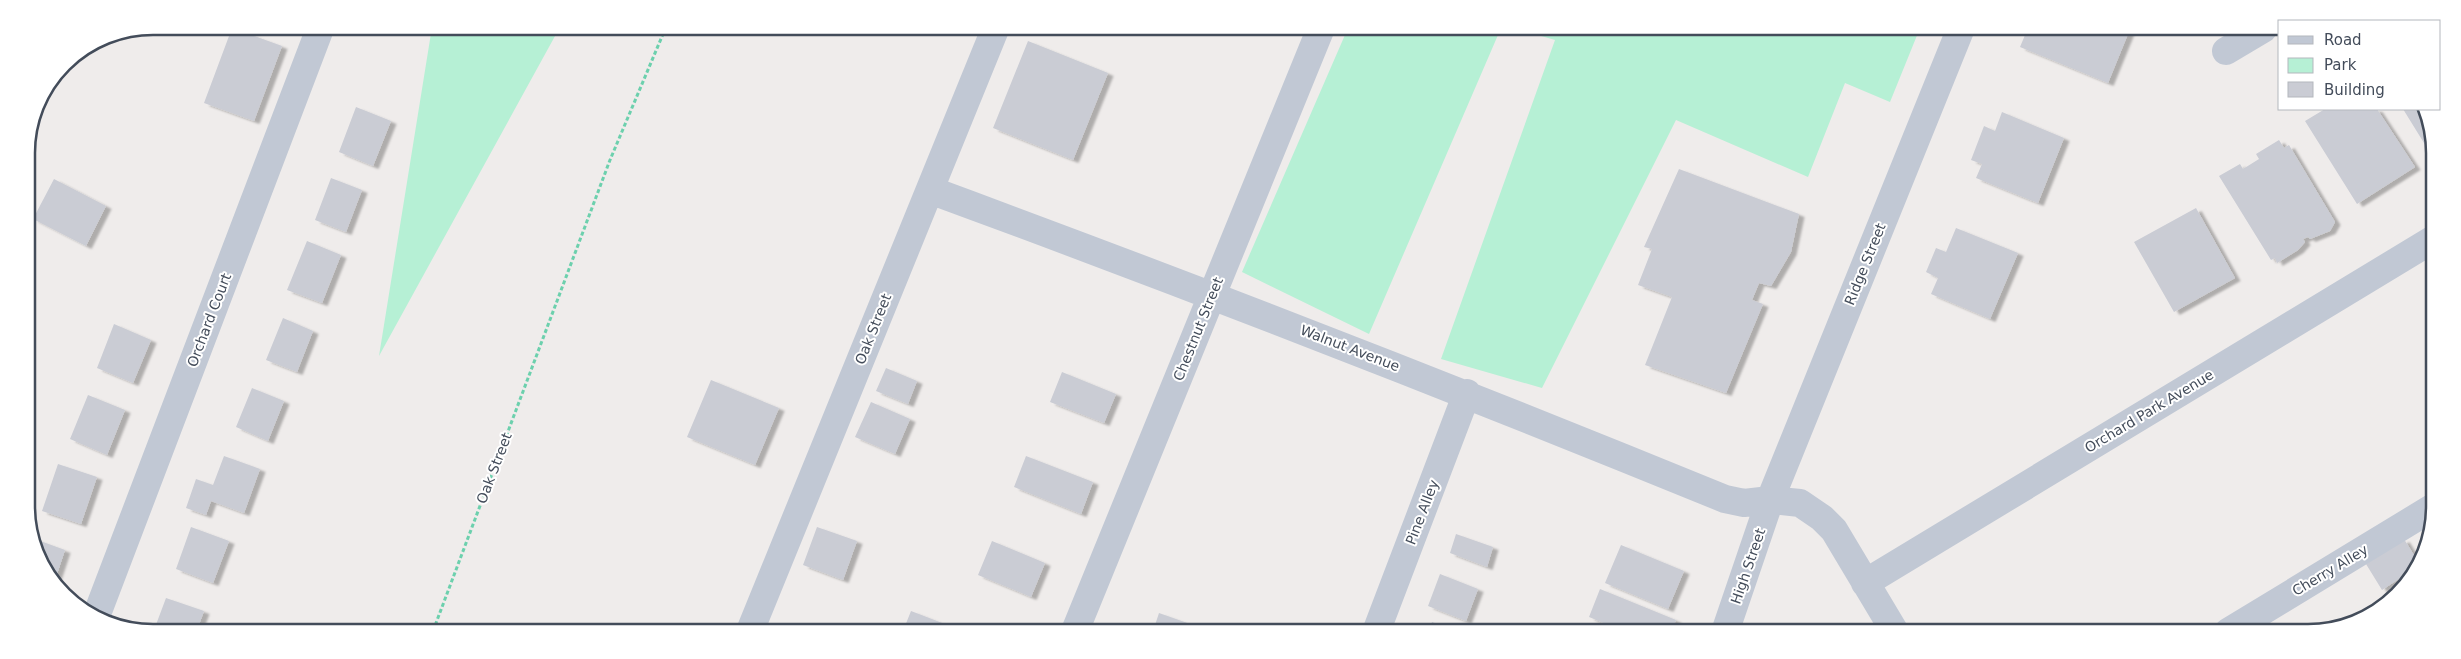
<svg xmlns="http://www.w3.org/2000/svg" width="2461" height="659" viewBox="0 0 2461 659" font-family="'DejaVu Sans',sans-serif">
<defs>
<filter id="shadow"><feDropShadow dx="5.5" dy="3" stdDeviation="1" flood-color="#0004"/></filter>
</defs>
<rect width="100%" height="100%" fill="#efeceb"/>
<path fill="#b6f0d5" d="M 432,27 L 560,27 L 379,356 Z
M 1348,28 L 1501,28 L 1369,334 L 1242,272 Z
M 1514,28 L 1920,28 L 1890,102 L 1845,83 L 1808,177 L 1676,120 L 1542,388 L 1441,359 L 1555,40 Z"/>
<path fill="#caccd4" filter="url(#shadow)" d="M 232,28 L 282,46 L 254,121 L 204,103 Z
M 2028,28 L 2130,29 L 2108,83 L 2020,47 Z
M 1028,41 L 1108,73 L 1073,160 L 993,128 Z
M 356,107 L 391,121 L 373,166 L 339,152 Z
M 2325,109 L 2377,109 L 2415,167 L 2357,204 L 2305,121 Z
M 2403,109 L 2422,109 L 2432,128 L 2432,156 Z
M 2002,112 L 2064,138 L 2038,203 L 1976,178 L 1982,164 L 1971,160 L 1984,126 L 1995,131 Z
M 2279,140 L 2284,148 L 2289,145 L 2335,222 L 2330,231 L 2310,239 L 2308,237 L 2303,239 L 2305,242 L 2298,250 L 2277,263 L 2275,258 L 2271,260 L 2219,176 L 2240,164 L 2243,169 L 2259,159 L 2256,154 Z
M 1679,169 L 1799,214 L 1791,252 L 1771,286 L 1759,283 L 1752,300 L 1763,304 L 1726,393 L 1645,365 L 1672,297 L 1638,285 L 1652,249 L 1644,247 Z
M 331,178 L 362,190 L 346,232 L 315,220 Z
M 54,179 L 106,206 L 86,246 L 33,219 Z
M 2196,208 L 2235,278 L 2174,312 L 2134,242 Z
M 1956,228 L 2018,253 L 1990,319 L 1931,294 L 1938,278 L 1926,272 L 1936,248 L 1946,252 Z
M 307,241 L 341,255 L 322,303 L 287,290 Z
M 283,318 L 313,331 L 297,372 L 266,360 Z
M 114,324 L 151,340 L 133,383 L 97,368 Z
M 886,368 L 917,381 L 908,404 L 876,391 Z
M 1062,372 L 1116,394 L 1104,423 L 1050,402 Z
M 711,380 L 779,408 L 755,465 L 687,437 Z
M 252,388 L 284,401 L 268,441 L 236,427 Z
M 88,395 L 125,410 L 107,455 L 70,439 Z
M 871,402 L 910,419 L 895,454 L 855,437 Z
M 224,456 L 260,469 L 244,513 L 211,501 L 206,515 L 186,508 L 196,479 L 213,485 Z
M 1026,456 L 1093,482 L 1081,514 L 1014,487 Z
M 58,464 L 97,477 L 81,524 L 42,511 Z
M 191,527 L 229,541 L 213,583 L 176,569 Z
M 817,527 L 857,541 L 843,580 L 803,565 Z
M 1456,534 L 1493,547 L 1487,567 L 1450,553 Z
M 32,538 L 65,550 L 55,580 Z
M 2404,539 L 2420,565 L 2382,590 L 2366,564 Z
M 992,541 L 1045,563 L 1031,597 L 978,575 Z
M 1621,545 L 1684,571 L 1668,609 L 1605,583 Z
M 1440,574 L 1478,589 L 1466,621 L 1428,606 Z
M 1600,589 L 1676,620 L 1671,632 L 1626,632 L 1589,617 Z
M 166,598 L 204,611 L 197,630 L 154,630 Z
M 911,611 L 963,631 L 903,631 Z
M 1159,613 L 1210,631 L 1153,631 Z
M 1432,622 L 1457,631 L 1457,632 L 1428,632 Z"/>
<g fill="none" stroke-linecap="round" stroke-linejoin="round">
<path stroke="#6cd0ad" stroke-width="3" stroke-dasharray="4 2.5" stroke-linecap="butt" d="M 433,631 L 610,160 L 666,27"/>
<path stroke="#c1c8d4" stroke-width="28" d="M 2226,51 L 2263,29
M 930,190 C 1196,288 1461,391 1725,499 L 1744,503 L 1770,500 L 1800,503 L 1822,518 L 1834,530 L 1895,632
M 1865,583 L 2432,240
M 97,614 L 321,26
M 750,631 L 996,27
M 1075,631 L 1321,28
M 1376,632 L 1467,393
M 1725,632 L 1770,500 L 1961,28
M 2228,632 L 2432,508"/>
</g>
<g text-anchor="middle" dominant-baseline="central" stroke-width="4" stroke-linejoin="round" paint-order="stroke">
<g font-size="14" fill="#434c5a" stroke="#fff">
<text transform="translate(1865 264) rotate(-68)">Ridge Street</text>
<text transform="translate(209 320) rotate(-69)">Orchard Court</text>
<text transform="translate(873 329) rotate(-68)">Oak Street</text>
<text transform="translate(1198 329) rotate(-68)">Chestnut Street</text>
<text transform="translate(1350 348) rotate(21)">Walnut Avenue</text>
<text transform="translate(2149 411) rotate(-31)">Orchard Park Avenue</text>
<text transform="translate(494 468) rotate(-69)">Oak Street</text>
<text transform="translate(1422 512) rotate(-69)">Pine Alley</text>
<text transform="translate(1748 566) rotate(-71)">High Street</text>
<text transform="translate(2330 570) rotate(-31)">Cherry Alley</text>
</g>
</g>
<path d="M0 0H2461V659H0ZM153 35H2308A118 118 0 0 1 2426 153V506A118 118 0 0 1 2308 624H153A118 118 0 0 1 35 506V153A118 118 0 0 1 153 35Z" fill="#fff" fill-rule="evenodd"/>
<path fill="none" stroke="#434c5a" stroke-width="2.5" d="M153 35H2308A118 118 0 0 1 2426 153V506A118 118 0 0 1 2308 624H153A118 118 0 0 1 35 506V153A118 118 0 0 1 153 35Z"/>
<rect x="2278" y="20" width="162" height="90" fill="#ffffff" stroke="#b4b7bd"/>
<rect x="2288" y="36" width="25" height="8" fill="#c1c8d4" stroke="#b4b7bd"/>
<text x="2324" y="45" font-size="15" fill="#434c5a">Road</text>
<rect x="2288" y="58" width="25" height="15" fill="#b6f0d5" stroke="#b4b7bd"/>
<text x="2324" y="70" font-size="15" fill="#434c5a">Park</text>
<rect x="2288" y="82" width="25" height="15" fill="#caccd4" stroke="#b4b7bd"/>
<text x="2324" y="95" font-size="15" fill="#434c5a">Building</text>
</svg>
